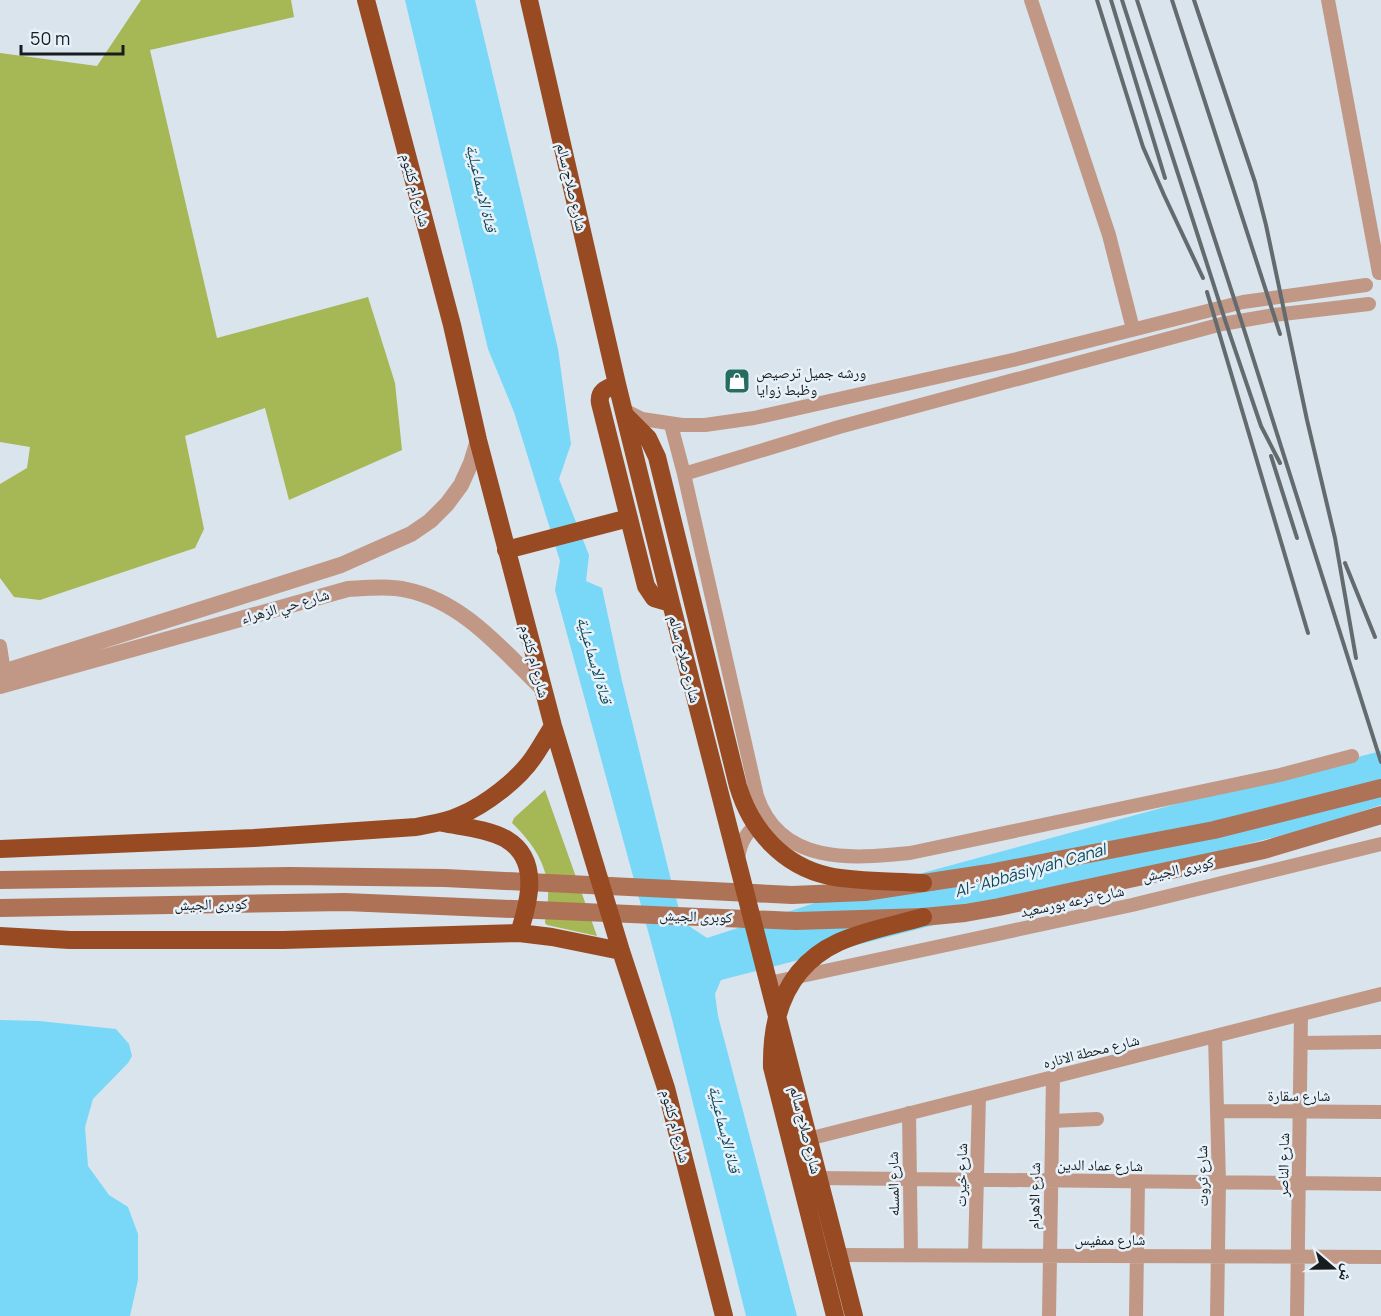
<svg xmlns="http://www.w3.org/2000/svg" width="1381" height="1316" viewBox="0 0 1381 1316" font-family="Manrope,'Noto Naskh Arabic',sans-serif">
<rect width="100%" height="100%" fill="#d9e4ec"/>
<path fill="#a6b755" d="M 141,0 L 291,0 L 294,17 L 150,50 L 217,338 L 368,297 L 395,383 L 402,450 L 289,500 L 265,408 L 185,436 L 204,529 L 195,548 L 40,600 L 14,597 L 0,578 L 0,484 L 27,468 L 30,447 L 0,442 L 0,53 L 97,66 Z
M 545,790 L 597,936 L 547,925 L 545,923 C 545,915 548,907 548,899 C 550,867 533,843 512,823 L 514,818 Z"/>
<path fill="#79d8f7" d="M 405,0 L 475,0 L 558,349 L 571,444 L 559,479 L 589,555 L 586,581 L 602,588 L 622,681 L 673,888 L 683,922 L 707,938 L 827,899 L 1209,795 L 1381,751 L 1381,805 L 1314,827 L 721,980 L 715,994 L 718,1016 L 797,1316 L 746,1316 L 672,1019 L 555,590 L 560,561 L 514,412 L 488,349 Z
M 0,1020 L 39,1021 L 116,1029 L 129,1044 L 132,1056 L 128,1063 L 93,1099 L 85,1127 L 88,1166 L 109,1195 L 128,1207 L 138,1234 L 138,1280 L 130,1316 L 0,1316 Z"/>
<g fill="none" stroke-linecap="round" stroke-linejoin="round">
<path stroke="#c19885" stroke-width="14" d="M 1031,0 L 1109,235 L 1133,329
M 1328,0 L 1379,273
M 624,410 L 642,419 L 682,425 L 705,425 L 754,418 L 1017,359 L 1243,302 L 1366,285
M 671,425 L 684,474 L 757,796 C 780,865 852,859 910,853 L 1280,775 L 1352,756
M 684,474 L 839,427 L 1222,324 L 1274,315 L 1369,304
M 0,646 L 4,672
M 738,859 C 740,842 747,830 762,821
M 769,983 L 1132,905 L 1381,844
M 1215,1036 L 1219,1182 L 1217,1316
M 1301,1043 L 1381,1042
M 1217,1111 L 1381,1112
M 909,1113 L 911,1254
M 1052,1121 L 1097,1119
M 808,1139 L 1381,994
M 818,1178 L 1381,1184
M 838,1255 L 1381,1257
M 975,1255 L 979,1096
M 1049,1316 L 1053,1077
M 1136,1316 L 1138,1182
M 1297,1316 L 1301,1014"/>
<path stroke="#c19885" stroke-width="16" d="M 0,673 L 341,565 L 411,534 L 430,521 L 447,504 L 461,485 L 471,463 L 478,440
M 0,686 L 348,589 C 368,588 388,586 407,590 C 464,602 503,651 543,689"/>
<path stroke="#ae7357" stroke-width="18" d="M 0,880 L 290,876 L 445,878 L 792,895 L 865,892 L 989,873 L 1214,830 L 1381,788
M 0,908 L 345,902 L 796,921 L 923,917 L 965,913 L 999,907 L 1264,850 L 1381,815"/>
<path stroke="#984a22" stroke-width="18" d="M 366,0 L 452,325 L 478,440 L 553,726 L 621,951 L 666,1088 L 724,1316
M 529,0 L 617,384 L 671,603 L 854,1316
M 617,384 C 607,388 598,391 600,403 L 646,586 L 654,598 L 671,603
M 625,415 L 648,438 L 657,457 L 738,786 C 751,830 783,866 829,876 C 856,882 895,881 923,883
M 506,550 L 629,518
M 443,823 C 463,827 488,829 506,839 C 541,860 529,902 519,933
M 0,849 L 254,838 L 416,827 C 431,824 447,822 461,815 C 485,805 518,780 533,758 C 540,748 546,737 553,726
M 0,936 L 70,940 L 283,940 L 519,933 L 552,937 L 621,951
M 835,1316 L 772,1067 C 771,1014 787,966 839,942 C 866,930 896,925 923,917"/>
<path stroke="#646b6f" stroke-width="4" d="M 1097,0 L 1143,147 L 1164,195 L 1203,278
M 1111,0 L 1165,178
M 1122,0 L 1226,323 L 1261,426 L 1280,463
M 1137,0 L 1241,320 L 1381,762
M 1172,0 L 1280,334
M 1194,0 L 1255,182 L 1266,225 L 1307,420 L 1335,538 L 1356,658
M 1207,292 L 1308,633
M 1271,456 L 1297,538
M 1345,563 L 1375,637"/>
</g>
<defs>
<g id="shop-square" transform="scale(1.35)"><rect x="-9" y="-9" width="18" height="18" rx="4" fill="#256c61" stroke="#e7f1f9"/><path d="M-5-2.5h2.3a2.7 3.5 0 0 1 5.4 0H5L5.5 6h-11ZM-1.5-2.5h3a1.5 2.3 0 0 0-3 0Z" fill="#fff"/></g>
</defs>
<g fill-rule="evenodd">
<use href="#shop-square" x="737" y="381"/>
</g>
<g text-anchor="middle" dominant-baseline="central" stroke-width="5" stroke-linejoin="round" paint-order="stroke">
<g font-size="15" fill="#181c1e" stroke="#e7f1f9">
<text transform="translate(572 187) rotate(77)">شارع صلاح سالم</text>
<text transform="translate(416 190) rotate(75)">شارع ام كلثوم</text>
<text transform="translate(285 606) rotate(-16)">شارع حي الزهراء</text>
<text transform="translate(685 659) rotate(76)">شارع صلاح سالم</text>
<text transform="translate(535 661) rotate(75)">شارع ام كلثوم</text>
<text transform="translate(1178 869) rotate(-12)">كوبرى الجيش</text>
<text transform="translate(1072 901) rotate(-12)">شارع ترعه بورسعيد</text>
<text transform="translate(211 904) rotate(-1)">كوبرى الجيش</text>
<text transform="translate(696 916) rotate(2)">كوبرى الجيش</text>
<text transform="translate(1091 1051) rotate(-14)">شارع محطة الاناره</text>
<text x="1299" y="1095">شارع سقارة</text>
<text transform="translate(676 1126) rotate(75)">شارع ام كلثوم</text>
<text transform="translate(806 1130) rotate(76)">شارع صلاح سالم</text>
<text transform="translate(1100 1165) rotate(1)">شارع عماد الدين</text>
<text transform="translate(1283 1165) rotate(-89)">شارع الناصر</text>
<text transform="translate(961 1175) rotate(-89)">شارع خيرت</text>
<text transform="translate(1202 1176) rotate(-91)">شارع ثروت</text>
<text transform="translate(893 1184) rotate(-91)">شارع المسله</text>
<text transform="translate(1034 1196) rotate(-89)">شارع الاهرام</text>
<text x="1110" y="1239">شارع ممفيس</text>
</g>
<g font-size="15" fill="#181c1e" stroke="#e7f1f9" text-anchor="start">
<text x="756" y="372">ورشه جميل ترصيص<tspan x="756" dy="17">وظبط زوايا</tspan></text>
</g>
<g font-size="16" font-style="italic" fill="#104858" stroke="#e7f1f9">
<text transform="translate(482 188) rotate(77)">قناة الإسماعيلية</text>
<text transform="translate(595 660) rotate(74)">قناة الإسماعيلية</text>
<text transform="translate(1030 870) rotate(-16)">Al-ʿAbbāsiyyah Canal</text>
<text transform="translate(725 1129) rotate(76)">قناة الإسماعيلية</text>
</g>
</g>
<g transform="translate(1333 1268) rotate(110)" stroke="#e7f1f9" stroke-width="4.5" paint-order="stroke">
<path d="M0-4.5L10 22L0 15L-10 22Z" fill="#181c1e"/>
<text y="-9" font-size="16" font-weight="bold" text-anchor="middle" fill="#181c1e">ش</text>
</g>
<path d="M21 45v9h102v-9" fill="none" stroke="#181c1e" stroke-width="3"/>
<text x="30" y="45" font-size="18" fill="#181c1e" stroke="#e7f1f9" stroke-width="4.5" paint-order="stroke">50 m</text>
</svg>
